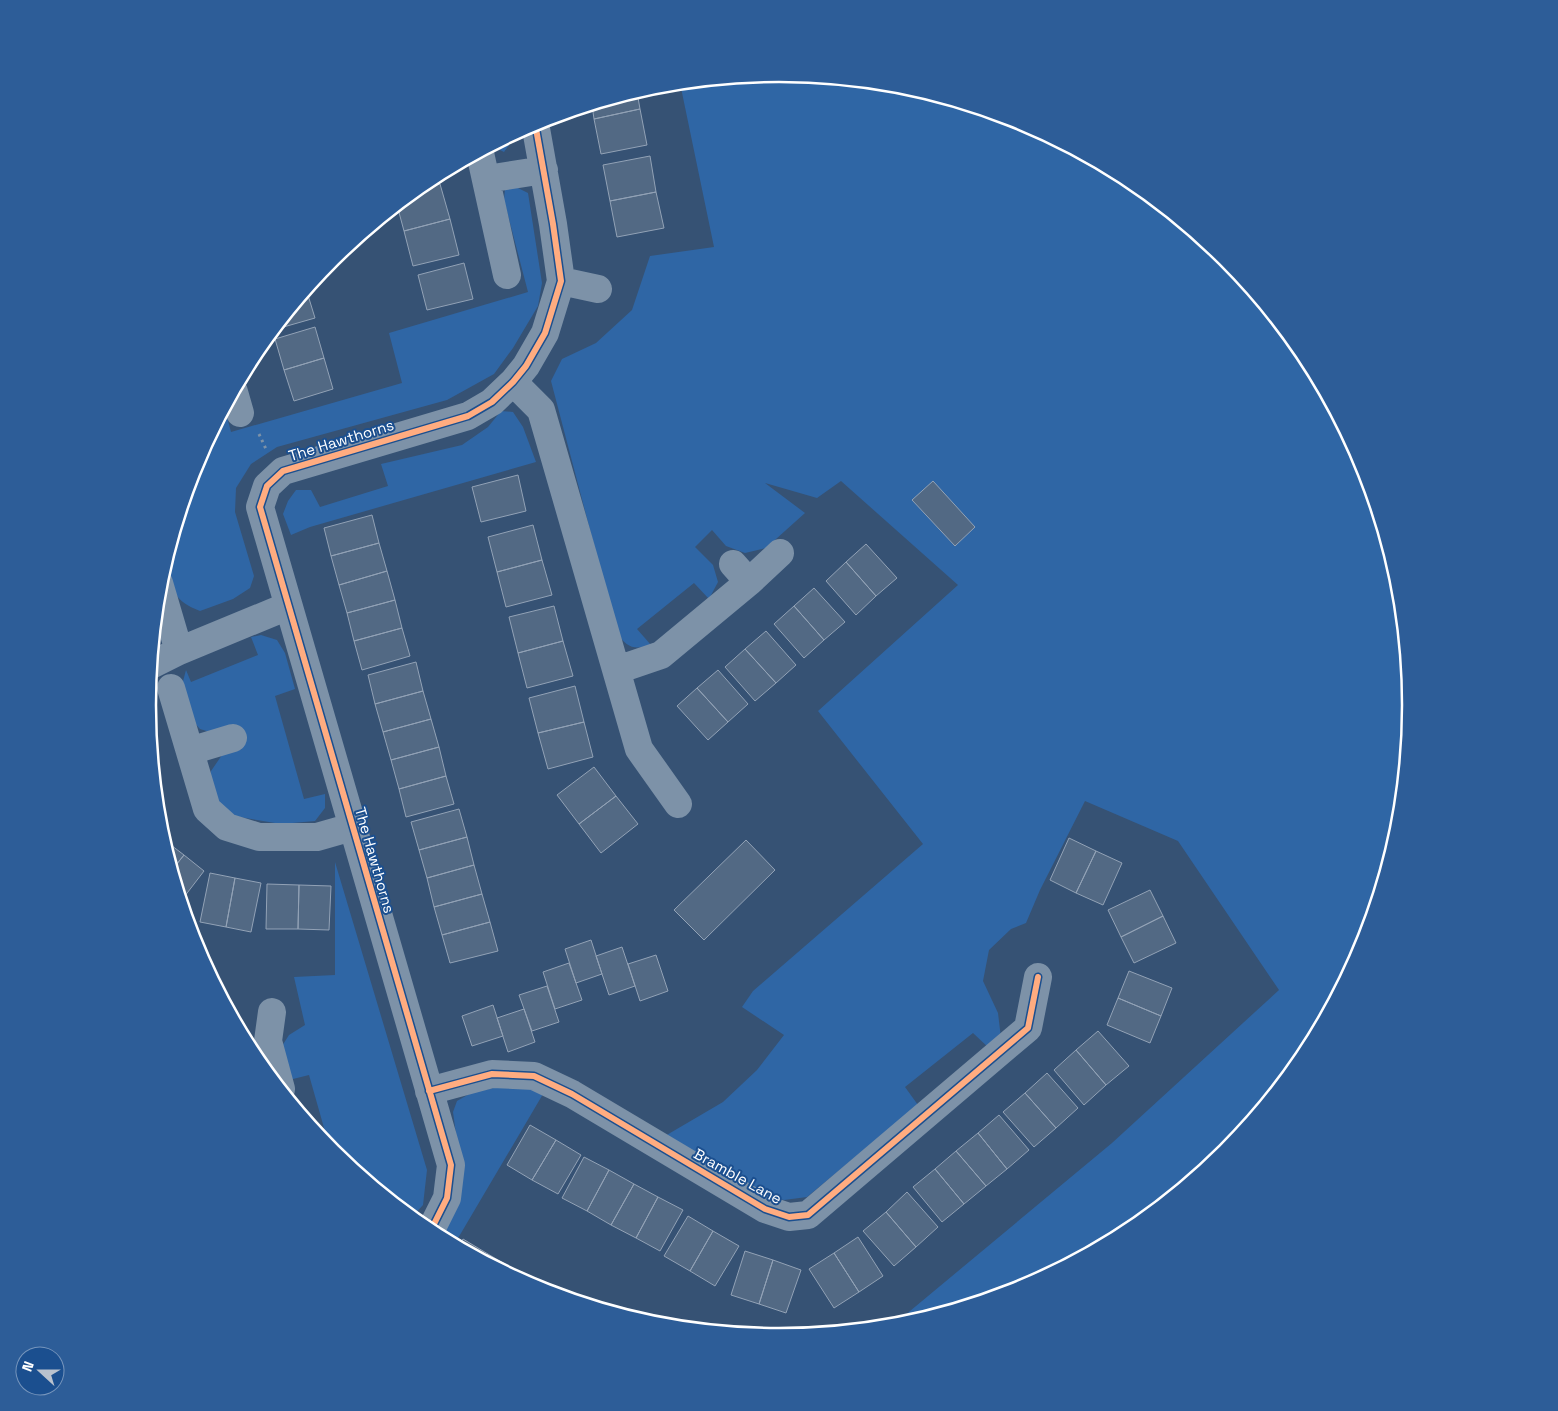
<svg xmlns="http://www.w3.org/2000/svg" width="1558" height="1411" viewBox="0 0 1558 1411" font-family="'Space Grotesk',sans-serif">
<rect width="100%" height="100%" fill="#365274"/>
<path fill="#2f66a5" d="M 779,74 L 903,86 L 1021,122 L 1130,180 L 1226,259 L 1304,355 L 1363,464 L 1399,583 L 1411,706 L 1399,829 L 1363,948 L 1304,1057 L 1226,1152 L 1130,1231 L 1020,1289 L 902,1325 L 892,1326 L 1112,1143 L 1279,990 L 1178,841 L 1085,801 L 1040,890 L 1026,923 L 1011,929 L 989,950 L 983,981 L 998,1013 L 1001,1038 L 990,1049 L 973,1033 L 905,1087 L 918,1105 L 807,1197 L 784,1200 L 766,1196 L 665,1136 L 723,1102 L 757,1070 L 784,1035 L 742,1007 L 753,991 L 923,844 L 818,711 L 958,585 L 841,481 L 817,498 L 765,483 L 805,513 L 766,548 L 745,553 L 726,546 L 712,530 L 695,547 L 713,565 L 718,582 L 709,599 L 694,583 L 637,629 L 651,645 C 634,650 627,648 617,633 L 551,381 L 562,359 L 596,343 L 632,310 L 650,256 L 714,247 L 680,83 Z
M 508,138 L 509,145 L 504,152 L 498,149 L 497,143 Z
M 514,186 L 528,193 L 542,283 L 538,306 L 513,348 L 494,374 L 447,400 L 277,447 L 251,464 L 236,488 L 235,512 L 254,576 L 250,588 L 233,599 L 200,611 C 174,601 173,591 167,567 L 165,564 L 195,463 L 225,409 L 231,432 L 402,383 L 389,333 L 528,292 L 504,200 L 505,189 Z
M 501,411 L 513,412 L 523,427 L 536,462 L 310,527 L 291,535 L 283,514 L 288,501 L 296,490 L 311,490 L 320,507 L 388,486 L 381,464 L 462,445 L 488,427 Z
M 261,635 L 277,640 L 285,653 L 295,689 L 275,696 L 304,799 L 325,794 L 325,808 L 315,821 L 281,824 L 233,816 L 216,802 L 209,788 L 211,771 L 222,755 L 242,749 L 238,727 L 213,733 L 200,729 L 191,719 L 182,685 L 186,670 L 191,682 L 258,655 L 251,637 Z
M 335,862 L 427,1170 L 423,1205 L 412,1217 L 330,1149 L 309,1075 L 289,1080 L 282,1046 L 289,1035 L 305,1025 L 294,977 L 335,975 Z
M 498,1087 L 533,1089 L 543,1094 L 454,1245 L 440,1237 L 461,1171 L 453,1112 L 457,1101 L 471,1093 Z"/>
<path fill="#526984" stroke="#92a2b6" d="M 637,92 L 640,109 L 594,119 L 592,105 Z
M 640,109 L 647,145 L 601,154 L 594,119 Z
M 650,156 L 656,192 L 610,201 L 603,165 Z
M 440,184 L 450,219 L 404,231 L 397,205 L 415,191 Z
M 656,192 L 664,228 L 617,237 L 610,201 Z
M 450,219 L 459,255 L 413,266 L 404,231 Z
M 464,263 L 473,299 L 427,310 L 418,275 Z
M 307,292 L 315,318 L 273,330 L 304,293 Z
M 315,327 L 324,358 L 284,370 L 275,339 Z
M 324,358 L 333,389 L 294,401 L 284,370 Z
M 518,475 L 526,511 L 481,522 L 472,487 Z
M 933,481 L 975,527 L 955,546 L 912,500 Z
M 372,515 L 379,543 L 331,556 L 324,528 Z
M 533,525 L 542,560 L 497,572 L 488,537 Z
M 379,543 L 387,571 L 339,585 L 331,556 Z
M 866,544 L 897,578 L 876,596 L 846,562 Z
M 542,560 L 552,595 L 506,607 L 497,572 Z
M 846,562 L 876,596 L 856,615 L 826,581 Z
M 387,571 L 395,600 L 347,613 L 339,585 Z
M 814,588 L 845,622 L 824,640 L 794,606 Z
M 395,600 L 402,628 L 354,641 L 347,613 Z
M 554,606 L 563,641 L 518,653 L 509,617 Z
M 794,606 L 824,640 L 804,658 L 774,624 Z
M 402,628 L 410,656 L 362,670 L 354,641 Z
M 766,631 L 796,665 L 776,683 L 745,649 Z
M 563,641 L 573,676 L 527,688 L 518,653 Z
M 745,649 L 776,683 L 755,701 L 725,667 Z
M 416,662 L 423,691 L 375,704 L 368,675 Z
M 718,670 L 748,704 L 728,722 L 697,688 Z
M 575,686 L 584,722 L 538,733 L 529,698 Z
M 697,688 L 728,722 L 708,740 L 677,706 Z
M 423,691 L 431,719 L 383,732 L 375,704 Z
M 431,719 L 439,747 L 391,760 L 383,732 Z
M 584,722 L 593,757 L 548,769 L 538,733 Z
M 439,747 L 446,776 L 399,789 L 391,760 Z
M 594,767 L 616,796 L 579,824 L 557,795 Z
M 446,776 L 454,804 L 406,817 L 399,789 Z
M 616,796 L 638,824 L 601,853 L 579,824 Z
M 459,809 L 467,837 L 419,850 L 411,822 Z
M 467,837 L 474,865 L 427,878 L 419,850 Z
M 1069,838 L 1096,851 L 1076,893 L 1050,880 Z
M 163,839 L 184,855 L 172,870 L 163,840 Z
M 746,840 L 775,870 L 704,940 L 674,910 Z
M 1096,851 L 1122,863 L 1103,905 L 1076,893 Z
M 184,855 L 204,871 L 181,901 L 172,870 Z
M 474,865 L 482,894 L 434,907 L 427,878 Z
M 210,873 L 235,878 L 226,927 L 200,922 Z
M 235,878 L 261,883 L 251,932 L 226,927 Z
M 267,884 L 299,885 L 298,929 L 266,929 Z
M 299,885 L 331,886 L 329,930 L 298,929 Z
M 1150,890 L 1163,916 L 1121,937 L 1108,910 Z
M 482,894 L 490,922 L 442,935 L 434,907 Z
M 1163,916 L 1176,943 L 1134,963 L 1121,937 Z
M 490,922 L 498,951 L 450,963 L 442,935 Z
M 591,940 L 602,974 L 576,983 L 565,949 Z
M 622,947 L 635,986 L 609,995 L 596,956 Z
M 656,955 L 668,991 L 640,1001 L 628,964 Z
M 569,963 L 582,1000 L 555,1009 L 543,972 Z
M 1129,971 L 1172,988 L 1161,1016 L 1118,998 Z
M 547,986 L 559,1022 L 532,1031 L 519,995 Z
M 1118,998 L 1161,1016 L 1150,1043 L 1107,1025 Z
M 493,1005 L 503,1036 L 472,1046 L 462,1016 Z
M 524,1009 L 535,1042 L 508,1052 L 497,1018 Z
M 1098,1031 L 1129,1066 L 1106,1085 L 1076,1050 Z
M 1076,1050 L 1106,1085 L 1084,1105 L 1054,1070 Z
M 1047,1073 L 1078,1108 L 1056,1128 L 1025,1093 Z
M 1025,1093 L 1056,1128 L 1034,1147 L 1003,1112 Z
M 999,1115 L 1029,1150 L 1007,1169 L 978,1133 Z
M 530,1125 L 556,1140 L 532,1180 L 507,1165 Z
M 978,1133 L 1007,1169 L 986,1186 L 956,1151 Z
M 556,1140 L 581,1155 L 558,1194 L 532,1180 Z
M 956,1151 L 986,1186 L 964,1204 L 935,1169 Z
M 584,1157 L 609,1170 L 587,1211 L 562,1198 Z
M 935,1169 L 964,1204 L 942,1222 L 913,1187 Z
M 609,1170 L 634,1184 L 611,1225 L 587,1211 Z
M 634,1184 L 658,1197 L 636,1238 L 611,1225 Z
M 907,1192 L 938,1227 L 916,1247 L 886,1212 Z
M 658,1197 L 683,1210 L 660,1251 L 636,1238 Z
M 886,1212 L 916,1247 L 894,1266 L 863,1231 Z
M 688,1216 L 713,1231 L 690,1271 L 664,1256 Z
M 713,1231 L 739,1246 L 715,1286 L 690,1271 Z
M 858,1237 L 883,1276 L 859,1292 L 834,1253 Z
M 463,1239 L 488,1254 L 484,1261 L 458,1247 Z
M 745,1251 L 773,1260 L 759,1304 L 731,1295 Z
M 834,1253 L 859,1292 L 834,1308 L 809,1269 Z
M 488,1254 L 513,1269 L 510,1275 L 484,1261 Z
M 773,1260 L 801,1270 L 786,1313 L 759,1304 Z
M 517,1273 L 543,1287 L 541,1290 L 515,1277 Z"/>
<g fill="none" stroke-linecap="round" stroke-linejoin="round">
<path stroke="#7d92a8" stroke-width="3" stroke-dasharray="2.5 4" stroke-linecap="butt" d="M 259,434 L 266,449"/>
<path stroke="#7d92a8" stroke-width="28" d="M 480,153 L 507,275
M 487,179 L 544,170
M 561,281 L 598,289
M 513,382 L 541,410 L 639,749 L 678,804
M 234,392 L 240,413
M 733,564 L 749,582
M 159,583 L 179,651
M 151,665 L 179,651 L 288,606
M 617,670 L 661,655 L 749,582 L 780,553
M 171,688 L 207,809 L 227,827 L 259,837 L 317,837 L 352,827
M 190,751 L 233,738
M 272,1012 L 268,1041 L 281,1089
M 429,1091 L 492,1074 L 534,1076 L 572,1094 L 765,1209 L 789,1217 L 808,1215 L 1028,1028 L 1038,977
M 430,1232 L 447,1198 L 451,1165 L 260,507 L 267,486 L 283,471 L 468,416 L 492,402 L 513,382 L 526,366 L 545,333 L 561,281 L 553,224 L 535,123"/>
<g stroke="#1b4f8f" stroke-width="9">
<path id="cycleway" d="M 429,1091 L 492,1074 L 534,1076 L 572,1094 L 765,1209 L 789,1217 L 808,1215 L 1028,1028 L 1038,977
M 430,1232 L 447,1198 L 451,1165 L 260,507 L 267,486 L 283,471 L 468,416 L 492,402 L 513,382 L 526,366 L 545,333 L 561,281 L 553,224 L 535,123"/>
</g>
<use href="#cycleway" stroke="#ffac80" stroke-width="6"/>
</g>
<g text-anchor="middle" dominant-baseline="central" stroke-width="4" stroke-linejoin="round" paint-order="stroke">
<g font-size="15" fill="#fff" stroke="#1b4f8f">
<text transform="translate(341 440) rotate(-17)">The Hawthorns</text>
<text transform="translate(375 860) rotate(74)">The Hawthorns</text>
<text transform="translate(738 1176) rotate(29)">Bramble Lane</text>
</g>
</g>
<path d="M0 0H1558V1411H0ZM156 705a623 623 0 1 1 1246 0a623 623 0 1 1-1246 0Z" fill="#2d5d98" fill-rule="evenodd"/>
<path fill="none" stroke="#fff" stroke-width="2.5" d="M156 705a623 623 0 1 1 1246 0a623 623 0 1 1-1246 0Z"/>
<g transform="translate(40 1371) rotate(291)"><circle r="24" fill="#1b4f8f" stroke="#7695bc"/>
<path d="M0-4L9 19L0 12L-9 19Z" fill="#b9c2ce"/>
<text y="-8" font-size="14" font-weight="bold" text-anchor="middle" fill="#ffffff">N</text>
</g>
</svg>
